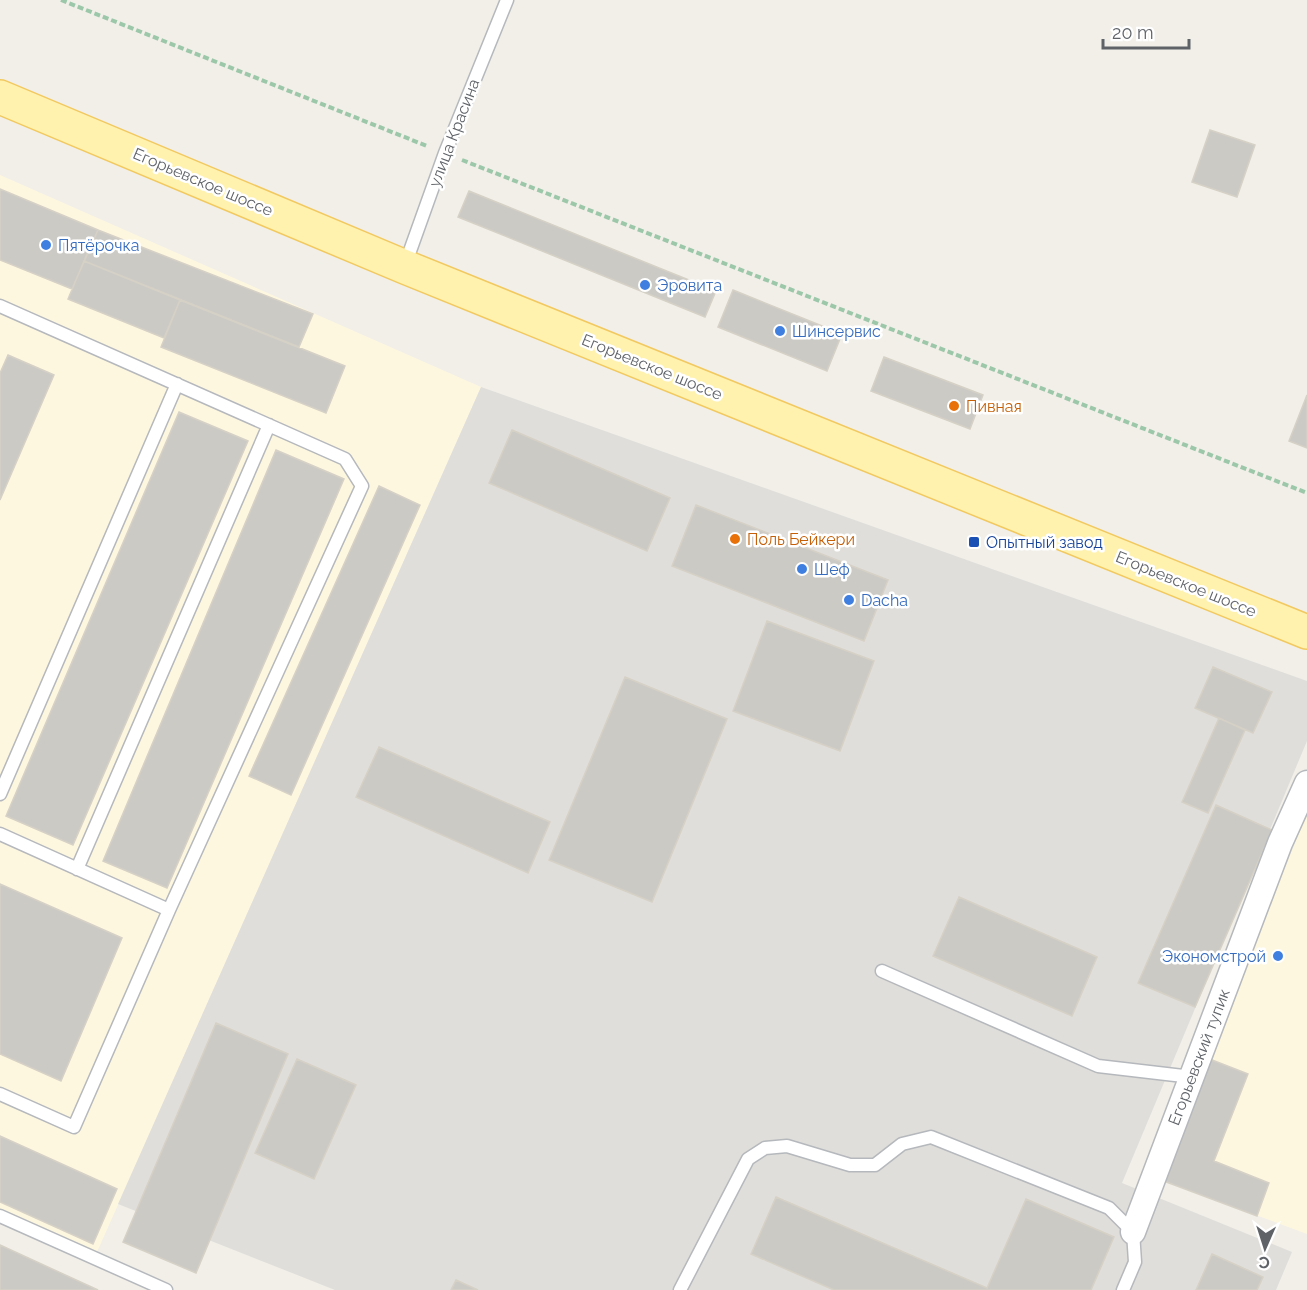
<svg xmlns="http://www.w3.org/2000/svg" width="1307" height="1290" viewBox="0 0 1307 1290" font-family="Raleway,sans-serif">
<rect width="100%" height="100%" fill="#f1efe8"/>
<path fill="#fef7e0" d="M 0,175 L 481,387 L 97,1252 L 0,1209 Z
M 1307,814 L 1307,1234 L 1161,1180 L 1207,1058 Z"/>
<path fill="#e0deda" d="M 481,387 L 1307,681 L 1307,741 L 1122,1183 L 1292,1252 L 1276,1290 L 335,1290 L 118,1204 Z"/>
<path fill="#cccac5" stroke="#d6d1c6" stroke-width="1.5" d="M 1210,130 L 1255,145 L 1237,197 L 1192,182 Z
M 0,189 L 98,230 L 72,289 L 0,260 Z
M 469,191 L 716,291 L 705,317 L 458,217 Z
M 98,230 L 313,314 L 299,347 L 84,261 Z
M 84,261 L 180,300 L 164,338 L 68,299 Z
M 733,290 L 842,334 L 827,371 L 718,327 Z
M 180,300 L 345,366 L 326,413 L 161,347 Z
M 8,355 L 54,375 L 0,500 L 0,373 Z
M 884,357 L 983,395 L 970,429 L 871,391 Z
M 1307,395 L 1307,448 L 1289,441 Z
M 179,412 L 248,441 L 73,845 L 6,816 Z
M 512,430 L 670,498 L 647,551 L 489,483 Z
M 276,450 L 344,479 L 167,888 L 103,861 Z
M 379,486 L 420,505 L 291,795 L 249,776 Z
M 696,505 L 888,580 L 864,641 L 672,566 Z
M 767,621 L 874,661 L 840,751 L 733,711 Z
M 1213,667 L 1272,692 L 1253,733 L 1195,708 Z
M 625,677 L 727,719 L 652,902 L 549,860 Z
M 1219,718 L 1245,730 L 1208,813 L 1182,802 Z
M 379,747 L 550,822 L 528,873 L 356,797 Z
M 1216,805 L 1272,830 L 1195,1007 L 1138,983 Z
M 0,884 L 122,938 L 61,1081 L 0,1054 Z
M 959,897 L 1097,957 L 1072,1016 L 933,956 Z
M 216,1023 L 288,1054 L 196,1273 L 123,1242 Z
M 1207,1058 L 1248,1074 L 1214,1161 L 1269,1183 L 1257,1216 L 1161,1180 Z
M 297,1059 L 356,1085 L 314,1179 L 255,1153 Z
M 0,1136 L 117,1189 L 93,1244 L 0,1202 Z
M 776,1197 L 987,1288 L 1026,1199 L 1114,1237 L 1091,1290 L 834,1290 L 751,1254 Z
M 0,1245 L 98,1290 L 0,1290 Z
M 1212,1254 L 1263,1277 L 1257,1290 L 1196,1290 Z
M 456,1280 L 478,1290 L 451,1290 Z"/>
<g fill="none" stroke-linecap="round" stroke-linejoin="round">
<g stroke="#b5b8bc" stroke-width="15">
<path id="service" d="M 405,265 L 445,153 L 507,0
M 0,306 L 345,459 L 362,486 L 169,910 L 0,834
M 0,794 L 177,384
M 77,869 L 269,425
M 882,971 L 1098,1066 L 1192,1077
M 0,1094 L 74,1127 L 169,910
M 0,1216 L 166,1290
M 680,1290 L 748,1159 L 765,1148 L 787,1146 L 850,1165 L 875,1165 L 902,1144 L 931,1137 L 1109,1208 L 1133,1232 L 1135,1262 L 1123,1290"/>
</g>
<g stroke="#b5b8bc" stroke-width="27">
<path id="minor" d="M 1133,1232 L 1280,843 L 1307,783"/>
</g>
<g stroke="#f2c960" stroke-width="36">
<path id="primary" d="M 0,97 L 405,267 L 1307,632"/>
</g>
<path stroke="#9cc7a9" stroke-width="4" stroke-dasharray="6 3" stroke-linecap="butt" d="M 61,0 L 427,146
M 462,160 L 1307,493"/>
<use href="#service" stroke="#fff" stroke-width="12"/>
<use href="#minor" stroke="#fff" stroke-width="24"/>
<use href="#primary" stroke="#fff2af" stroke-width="33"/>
</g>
<g fill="#3f7fe0" stroke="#fff" stroke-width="2">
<circle cx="46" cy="245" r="6"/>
<circle cx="645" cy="285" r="6"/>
<circle cx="780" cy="331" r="6"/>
<circle cx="802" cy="569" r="6"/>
<circle cx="849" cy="600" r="6"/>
<circle cx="1278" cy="956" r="6"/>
</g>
<g fill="#e8710a" stroke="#fff" stroke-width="2">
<circle cx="954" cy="406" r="6"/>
<circle cx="735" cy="539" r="6"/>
</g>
<rect fill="#1a4fb4" stroke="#fff" stroke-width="2" x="968" y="536" width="12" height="12" rx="3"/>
<g text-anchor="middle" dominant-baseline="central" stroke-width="5" stroke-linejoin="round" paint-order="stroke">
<g font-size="16" fill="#5f6368" stroke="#fff">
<text transform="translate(454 133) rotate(-69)">улица Красина</text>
<text transform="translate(203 182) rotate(23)">Егорьевское шоссе</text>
<text transform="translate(652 367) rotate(22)">Егорьевское шоссе</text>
<text transform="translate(1186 584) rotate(22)">Егорьевское шоссе</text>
<text transform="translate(1199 1057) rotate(-69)">Егорьевский тупик</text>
</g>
<g font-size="16" fill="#366cbe" stroke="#fff" text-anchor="start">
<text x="58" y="245">Пятёрочка</text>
<text x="657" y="285">Эровита</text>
<text x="792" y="331">Шинсервис</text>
<text x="814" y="569">Шеф</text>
<text x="861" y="600">Dacha</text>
<text x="1266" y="956" text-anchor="end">Экономстрой</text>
</g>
<g font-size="16" fill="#c56008" stroke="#fff" text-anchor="start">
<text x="966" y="406">Пивная</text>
<text x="747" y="539">Поль Бейкери</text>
</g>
<g font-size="16" fill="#164399" stroke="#fff" text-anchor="start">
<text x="986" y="542">Опытный завод</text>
</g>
</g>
<g transform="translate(1265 1248) rotate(183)" stroke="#ffffff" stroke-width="4.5" paint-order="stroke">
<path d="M0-4.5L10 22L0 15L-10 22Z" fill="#5f6368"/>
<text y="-9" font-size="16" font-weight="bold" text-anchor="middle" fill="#5f6368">С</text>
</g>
<path d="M1103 39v9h86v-9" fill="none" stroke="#5f6368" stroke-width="3"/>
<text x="1112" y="39" font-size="18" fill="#5f6368" stroke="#ffffff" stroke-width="4.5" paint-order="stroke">20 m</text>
</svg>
